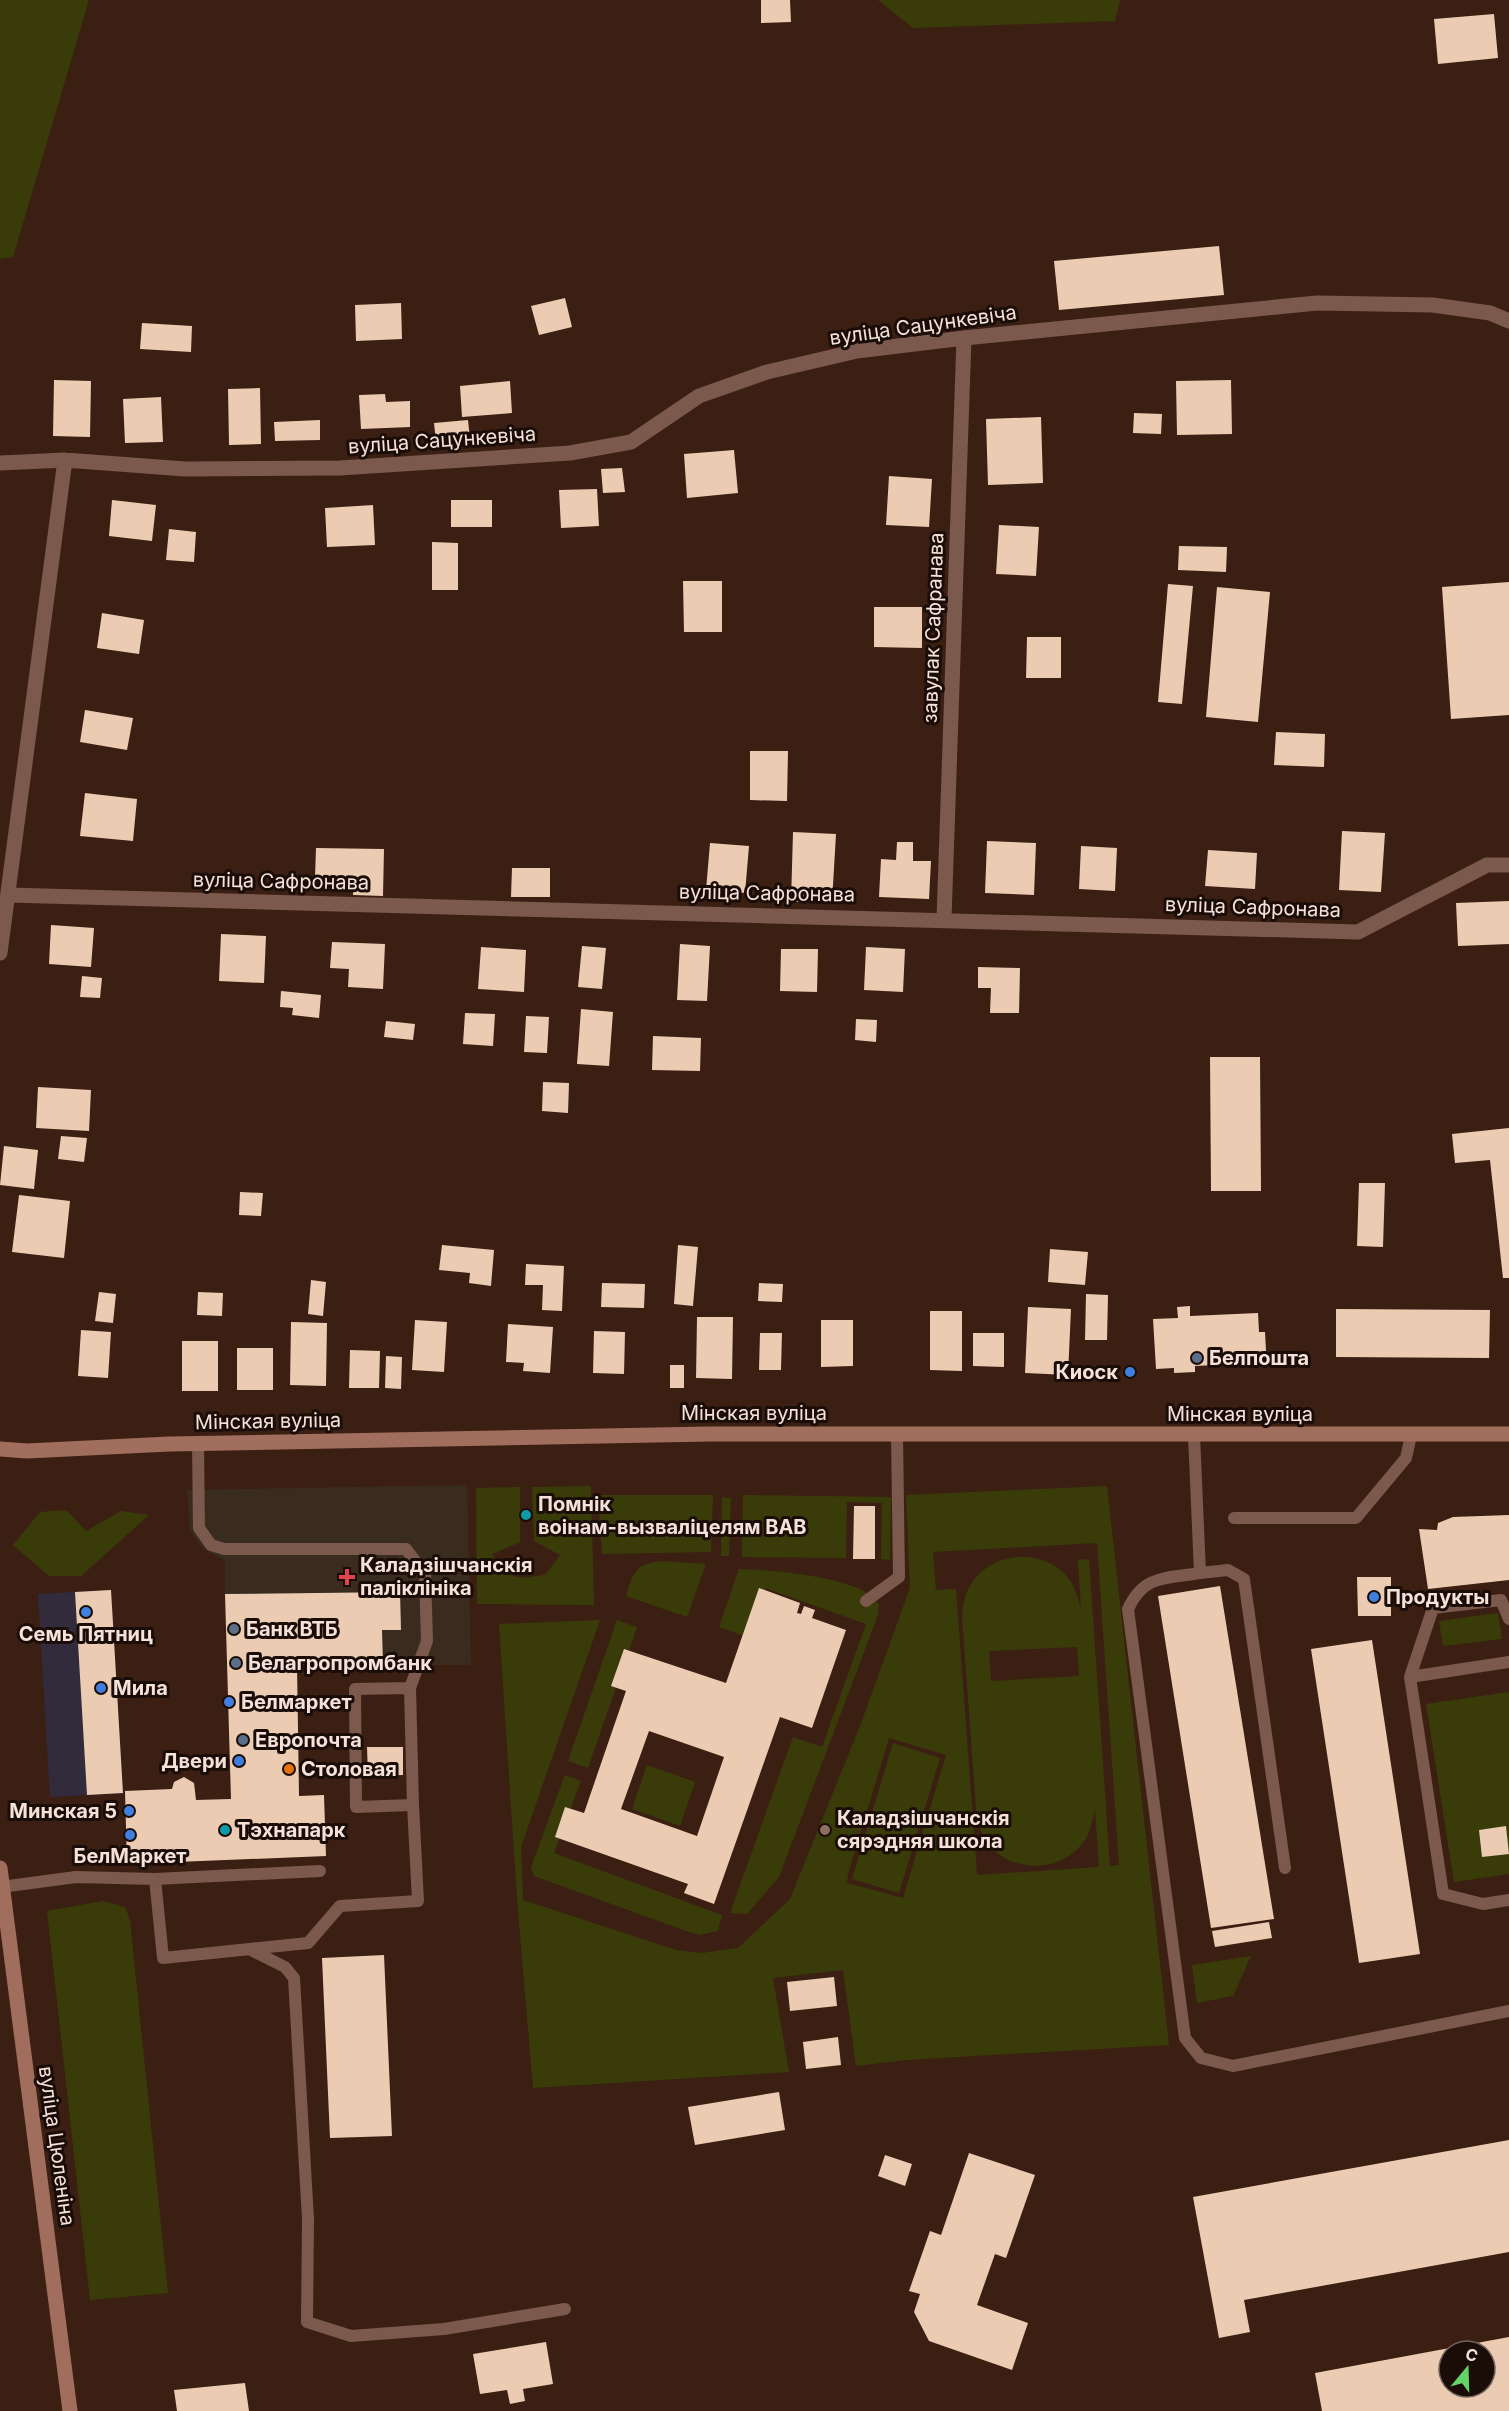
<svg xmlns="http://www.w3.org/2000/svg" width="1509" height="2411" viewBox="0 0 1509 2411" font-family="Inter,sans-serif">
<rect width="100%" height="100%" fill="#3c1f13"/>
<path fill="#322b3c" d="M 111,1590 L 123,1793 L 50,1797 L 38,1594 Z"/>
<path fill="#392c1f" d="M 467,1485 L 471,1665 L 297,1665 L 295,1594 L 225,1594 L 225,1561 L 202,1548 L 190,1530 L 187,1490 Z"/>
<path fill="#393c08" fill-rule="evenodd" d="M 0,0 L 89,0 L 13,257 L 0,259 Z
M 878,0 L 1120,0 L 1115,21 L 913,28 Z
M 591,1486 L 594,1605 L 477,1604 L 476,1488 L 520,1487 L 520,1542 L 492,1554 C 504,1579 520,1581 546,1574 L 560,1555 L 534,1541 L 532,1487 Z
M 1107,1486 L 1169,2045 L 906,2060 L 856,2066 L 843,1970 L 773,1978 L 789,2072 L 533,2088 L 517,1898 L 499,1624 L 600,1620 L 521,1847 L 523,1900 L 676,1950 L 702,1953 L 738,1948 L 790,1899 L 860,1726 L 910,1588 L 906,1495 ZM 1097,1543 L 1119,1865 L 1110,1866 L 1089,1559 L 1078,1560 L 1081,1608 C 1078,1599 1076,1590 1071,1582 C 1048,1546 990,1550 970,1586 C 964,1596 963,1606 962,1617 L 976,1809 C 978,1821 980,1833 988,1844 C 1012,1874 1063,1873 1085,1840 C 1091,1831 1092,1820 1095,1810 L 1099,1867 L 977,1875 L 956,1589 L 936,1590 L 933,1552 ZM 1077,1647 L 1079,1676 L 991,1681 L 989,1651 ZM 889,1738 L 946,1755 L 903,1898 L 847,1883 L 848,1874 Z
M 598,1495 L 713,1495 L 711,1552 L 602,1554 Z
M 743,1495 L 891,1497 L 890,1560 L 881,1559 L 882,1503 L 847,1502 L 846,1558 L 742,1557 Z
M 722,1497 L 731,1498 L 729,1556 L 721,1556 Z
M 66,1510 L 86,1531 L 121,1511 L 149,1515 L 81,1576 L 49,1576 L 13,1545 L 40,1512 Z
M 661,1561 L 706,1564 L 687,1617 L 626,1596 C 634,1572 634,1565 661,1561 Z
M 739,1569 C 774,1570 827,1575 860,1589 C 867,1593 873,1599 879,1604 L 878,1615 L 779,1877 L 747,1914 L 730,1913 L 793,1737 L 822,1747 L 866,1624 L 765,1588 L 747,1637 L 719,1627 Z
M 1498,1613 L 1502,1639 L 1443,1646 L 1439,1621 Z
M 617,1620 L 637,1627 L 588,1768 L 568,1761 Z
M 1509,1692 L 1509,1874 L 1454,1882 L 1426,1704 Z
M 893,1743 L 940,1758 L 899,1893 L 852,1879 Z
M 647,1765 L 695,1782 L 680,1826 L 632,1809 Z
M 565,1775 L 581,1781 L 554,1853 L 722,1915 L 718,1931 L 699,1935 L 686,1931 L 534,1876 L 531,1867 Z
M 103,1901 L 125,1907 L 130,1920 L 168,2293 L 90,2300 L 47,1911 Z
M 1251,1956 L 1233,1996 L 1197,2003 L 1192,1965 Z"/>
<path fill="#ebccb2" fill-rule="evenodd" d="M 761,0 L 790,0 L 791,22 L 761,23 Z
M 1494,14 L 1498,58 L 1438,64 L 1434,19 Z
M 1219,246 L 1224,295 L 1059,310 L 1054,261 Z
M 565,298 L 572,327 L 539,335 L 531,306 Z
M 401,303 L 402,339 L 356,341 L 355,305 Z
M 142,323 L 192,326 L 191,352 L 140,349 Z
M 54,380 L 91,381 L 90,437 L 53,436 Z
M 1231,380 L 1232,434 L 1177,435 L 1176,381 Z
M 510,381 L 512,413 L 462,417 L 460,386 Z
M 260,388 L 261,444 L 229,445 L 228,389 Z
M 385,394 L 386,402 L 410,401 L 410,427 L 361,429 L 359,395 Z
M 161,397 L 163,442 L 125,443 L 123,399 Z
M 1134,413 L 1162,414 L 1161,434 L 1133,433 Z
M 1041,417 L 1043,483 L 988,485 L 986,419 Z
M 320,420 L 320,440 L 275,441 L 274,422 Z
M 468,420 L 470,439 L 436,442 L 434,423 Z
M 734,450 L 738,493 L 687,498 L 684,454 Z
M 622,468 L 625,492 L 603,493 L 601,469 Z
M 889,476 L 932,479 L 929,527 L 886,525 Z
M 597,489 L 599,526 L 561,528 L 559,490 Z
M 112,500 L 156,505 L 152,541 L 109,536 Z
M 451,500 L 492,500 L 492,527 L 451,527 Z
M 373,505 L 375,545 L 327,547 L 325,508 Z
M 999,525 L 1039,527 L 1036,576 L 996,574 Z
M 169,529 L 196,532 L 194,562 L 166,560 Z
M 432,542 L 458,543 L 458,590 L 432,590 Z
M 1179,546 L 1227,547 L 1226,572 L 1178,570 Z
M 683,581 L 722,581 L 722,632 L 684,632 Z
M 1509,582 L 1509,715 L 1451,719 L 1442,587 Z
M 1168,584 L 1193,586 L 1182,704 L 1158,702 Z
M 1217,587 L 1270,592 L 1258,722 L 1206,717 Z
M 874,607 L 922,607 L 922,648 L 874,647 Z
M 102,613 L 144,620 L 139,654 L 97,648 Z
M 1027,637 L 1061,637 L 1061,678 L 1026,678 Z
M 85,710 L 133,718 L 127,750 L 80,742 Z
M 1276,732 L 1325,734 L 1324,767 L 1274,765 Z
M 750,751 L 788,751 L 787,801 L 750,800 Z
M 85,793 L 137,799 L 133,841 L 80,836 Z
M 1342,831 L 1385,833 L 1381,892 L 1339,890 Z
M 793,832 L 836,834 L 832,902 L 791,902 Z
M 987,841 L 1036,843 L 1034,895 L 985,893 Z
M 897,842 L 913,842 L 913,861 L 931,861 L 929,899 L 879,897 L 881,859 L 896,860 Z
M 710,843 L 749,846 L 745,893 L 706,890 Z
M 1081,846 L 1117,848 L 1115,891 L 1079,889 Z
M 316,848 L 384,849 L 383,896 L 353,895 L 353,877 L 315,877 Z
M 1208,850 L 1257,853 L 1255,889 L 1205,886 Z
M 512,868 L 550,868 L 550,897 L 511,897 Z
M 1509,901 L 1509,944 L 1458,946 L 1456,903 Z
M 51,925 L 94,928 L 91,967 L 49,964 Z
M 221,934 L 266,936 L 264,983 L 219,981 Z
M 332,942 L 385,944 L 383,989 L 348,987 L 349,969 L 330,968 Z
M 680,944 L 710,946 L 707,1001 L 677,1000 Z
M 582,946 L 606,948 L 602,989 L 578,987 Z
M 481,947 L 526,950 L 524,992 L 478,989 Z
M 866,947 L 905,949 L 903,992 L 864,990 Z
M 781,949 L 818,949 L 817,992 L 780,991 Z
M 978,967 L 1020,968 L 1019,1013 L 990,1013 L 991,988 L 978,988 Z
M 82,976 L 102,978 L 100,998 L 80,997 Z
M 281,991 L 321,995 L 319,1018 L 292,1015 L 293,1008 L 280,1007 Z
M 581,1009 L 613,1012 L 609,1066 L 577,1064 Z
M 465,1013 L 495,1014 L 493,1046 L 463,1044 Z
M 526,1016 L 549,1017 L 547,1053 L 524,1052 Z
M 856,1019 L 877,1020 L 876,1042 L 855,1040 Z
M 386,1021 L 415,1024 L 413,1040 L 384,1037 Z
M 653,1036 L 701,1038 L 700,1071 L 652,1070 Z
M 1210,1057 L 1260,1057 L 1261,1191 L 1211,1191 Z
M 543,1082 L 569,1083 L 568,1113 L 542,1111 Z
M 38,1087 L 91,1090 L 89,1131 L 36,1128 Z
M 1509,1128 L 1509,1278 L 1503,1278 L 1490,1160 L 1455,1163 L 1452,1134 Z
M 61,1136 L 87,1138 L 84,1162 L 58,1159 Z
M 4,1146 L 38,1150 L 34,1189 L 0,1185 Z
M 1359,1183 L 1385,1183 L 1383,1247 L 1357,1246 Z
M 240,1192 L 263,1193 L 261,1216 L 239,1215 Z
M 19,1195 L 70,1201 L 64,1258 L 12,1252 Z
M 442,1245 L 494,1250 L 491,1286 L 469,1283 L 470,1273 L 439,1270 Z
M 678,1245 L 698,1247 L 693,1306 L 674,1304 Z
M 1050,1249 L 1088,1252 L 1085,1285 L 1048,1282 Z
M 526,1264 L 564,1266 L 562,1311 L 542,1310 L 543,1285 L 525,1285 Z
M 311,1280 L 326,1282 L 323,1316 L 308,1314 Z
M 602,1283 L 645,1284 L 644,1308 L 601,1307 Z
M 759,1283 L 783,1284 L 782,1302 L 758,1301 Z
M 99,1292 L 116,1294 L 113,1323 L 95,1321 Z
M 198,1292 L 223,1293 L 222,1316 L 197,1315 Z
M 1086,1294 L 1108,1295 L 1107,1340 L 1085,1340 Z
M 1190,1306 L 1190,1316 L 1258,1313 L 1259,1332 L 1265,1332 L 1266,1351 L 1255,1352 L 1256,1363 L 1195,1366 L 1195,1372 L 1174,1373 L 1174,1368 L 1156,1369 L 1153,1319 L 1178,1318 L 1177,1307 Z
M 1028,1307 L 1071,1309 L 1068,1375 L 1025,1373 Z
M 1336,1309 L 1490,1310 L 1489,1358 L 1336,1357 Z
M 930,1311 L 962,1311 L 962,1371 L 930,1370 Z
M 697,1317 L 733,1317 L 732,1379 L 696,1378 Z
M 415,1320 L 447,1322 L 444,1372 L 412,1370 Z
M 821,1320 L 853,1320 L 853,1366 L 821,1367 Z
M 291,1322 L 327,1323 L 326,1386 L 290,1385 Z
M 508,1324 L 553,1327 L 550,1373 L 523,1371 L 524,1363 L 506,1362 Z
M 81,1330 L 111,1332 L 108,1378 L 78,1376 Z
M 594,1331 L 625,1332 L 624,1374 L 593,1373 Z
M 760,1333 L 782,1333 L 781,1370 L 759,1370 Z
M 973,1333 L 1004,1333 L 1004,1367 L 973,1366 Z
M 182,1341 L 218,1341 L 218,1391 L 182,1391 Z
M 237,1348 L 273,1348 L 273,1390 L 237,1390 Z
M 350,1350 L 380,1351 L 379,1388 L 349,1388 Z
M 386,1356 L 402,1357 L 401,1389 L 385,1388 Z
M 670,1365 L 684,1365 L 684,1388 L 670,1388 Z
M 1126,1368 L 1134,1368 L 1134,1376 L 1126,1376 Z
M 854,1506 L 875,1506 L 875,1559 L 853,1559 Z
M 1509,1515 L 1509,1580 L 1428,1589 L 1419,1529 L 1437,1530 L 1438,1523 L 1453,1517 Z
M 1357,1577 L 1391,1577 L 1391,1616 L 1358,1616 Z
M 1220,1586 L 1274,1919 L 1211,1928 L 1158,1596 Z
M 759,1588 L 800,1603 L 797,1613 L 801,1614 L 804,1606 L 815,1610 L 812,1618 L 846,1630 L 812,1728 L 780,1717 L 714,1904 L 684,1893 L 688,1884 L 555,1837 L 565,1807 L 584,1813 L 626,1691 L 611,1686 L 624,1649 L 726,1683 ZM 649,1731 L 724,1757 L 697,1836 L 621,1809 Z
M 111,1590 L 123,1793 L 87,1795 L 75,1592 Z
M 400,1592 L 401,1630 L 382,1630 L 383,1664 L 297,1665 L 299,1796 L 324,1795 L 326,1856 L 127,1864 L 125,1791 L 172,1789 L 174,1782 L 184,1777 L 194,1783 L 196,1800 L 231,1799 L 225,1594 Z
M 1372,1640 L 1420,1954 L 1359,1963 L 1311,1649 Z
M 367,1747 L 403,1747 L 403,1775 L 368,1776 Z
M 1506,1826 L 1509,1854 L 1482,1857 L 1479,1830 Z
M 1269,1922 L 1272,1938 L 1215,1947 L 1212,1931 Z
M 384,1955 L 392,2136 L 330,2138 L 322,1958 Z
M 834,1977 L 837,2006 L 790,2011 L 787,1982 Z
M 838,2037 L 841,2065 L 806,2069 L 803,2042 Z
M 779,2092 L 785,2130 L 695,2145 L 688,2107 Z
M 1509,2140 L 1509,2252 L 1244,2300 L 1250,2332 L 1219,2338 L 1193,2197 Z
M 969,2153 L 1035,2175 L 1006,2258 L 995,2254 L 977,2305 L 1028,2323 L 1012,2370 L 929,2341 L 914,2312 L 920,2294 L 909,2291 L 930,2231 L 941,2235 Z
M 885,2155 L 912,2164 L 905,2186 L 878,2176 Z
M 1509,2337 L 1509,2411 L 1322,2411 L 1315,2373 ZM 1449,2351 L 1485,2351 L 1485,2387 L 1449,2387 Z
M 546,2342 L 553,2384 L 523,2389 L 525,2401 L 510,2404 L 507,2390 L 480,2394 L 473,2354 Z
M 245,2383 L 249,2411 L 177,2411 L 174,2390 Z"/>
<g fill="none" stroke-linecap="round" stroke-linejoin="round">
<path stroke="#7b594c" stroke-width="12" d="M 1194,1435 L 1200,1573 L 1228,1570 L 1244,1579 L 1285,1868
M 198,1443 L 199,1528 L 211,1545 L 224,1549 L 406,1549 L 425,1574 L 427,1641 L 410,1688 L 355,1689 L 356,1807 L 413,1805
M 1234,1518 L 1356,1518 L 1406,1458 L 1411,1435
M 1200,1573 C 1166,1579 1144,1574 1128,1609 L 1185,2038 L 1201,2058 L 1233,2066 L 1509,2011
M 866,1601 L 899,1577 L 897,1435
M 1509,1619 L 1501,1600 L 1433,1608 L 1410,1677 L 1443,1894 L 1483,1904 L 1509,1900
M 1410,1677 L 1509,1662
M 155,1879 L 320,1871
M 1,1887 L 76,1877 L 155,1879 L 163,1958 L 308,1943 L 340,1906 L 418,1901 L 413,1805 L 410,1688
M 251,1950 L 285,1967 L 294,1978 L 308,2219 L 307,2322 L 351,2336 L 444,2329 L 565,2309"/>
<path stroke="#7b594c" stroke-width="15" d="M 0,463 L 65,460 L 185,469 L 340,468 L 570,453 L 631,442 L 699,396 L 767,372 L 857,351 L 964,338 L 1317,303 L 1433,305 L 1490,313 L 1509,321
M 8,895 L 1358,932 L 1487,865 L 1509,865
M 944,919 L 964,338
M 0,953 L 65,460"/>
<path stroke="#a16e5e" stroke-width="15" d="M 0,1449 L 27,1451 L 169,1444 L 709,1434 L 1509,1434
M 0,1868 L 70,2411"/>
</g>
<g fill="#5c6f8a" stroke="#1a0d08" stroke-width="2">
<circle cx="1197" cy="1358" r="6"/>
<circle cx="234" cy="1629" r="6"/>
<circle cx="236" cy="1663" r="6"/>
<circle cx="243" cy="1740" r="6"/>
</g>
<g fill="#3f7fe0" stroke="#1a0d08" stroke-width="2">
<circle cx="1130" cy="1372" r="6"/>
<circle cx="1374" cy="1597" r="6"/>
<circle cx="86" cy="1612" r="6"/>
<circle cx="101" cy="1688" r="6"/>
<circle cx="229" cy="1702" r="6"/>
<circle cx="239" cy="1761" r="6"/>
<circle cx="129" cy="1811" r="6"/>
<circle cx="130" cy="1835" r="6"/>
</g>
<g fill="#0f9aa8" stroke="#1a0d08" stroke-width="2">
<circle cx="526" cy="1515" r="6"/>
<circle cx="225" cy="1830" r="6"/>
</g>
<path fill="#e0444e" stroke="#1a0d08" stroke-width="2" d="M344 1568h6v6h6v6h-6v6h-6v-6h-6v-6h6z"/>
<circle fill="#e8710a" stroke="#1a0d08" stroke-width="2" cx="289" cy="1769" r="6"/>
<circle fill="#8d6e63" stroke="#1a0d08" stroke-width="2" cx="825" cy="1830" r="6"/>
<g text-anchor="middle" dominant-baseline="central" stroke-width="6" stroke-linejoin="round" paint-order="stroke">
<g font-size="20" fill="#f5e1d9" stroke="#1a0d08">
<text transform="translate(923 325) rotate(-8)">вуліца Сацункевіча</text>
<text transform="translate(442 440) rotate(-4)">вуліца Сацункевіча</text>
<text transform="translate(933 628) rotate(-88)">завулак Сафранава</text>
<text transform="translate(281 881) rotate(1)">вуліца Сафронава</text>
<text transform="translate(767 893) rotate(1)">вуліца Сафронава</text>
<text transform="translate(1253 907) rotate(2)">вуліца Сафронава</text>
<text x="754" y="1413">Мінская вуліца</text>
<text x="1240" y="1414">Мінская вуліца</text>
<text transform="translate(268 1421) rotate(-1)">Мінская вуліца</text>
<text transform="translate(57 2146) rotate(82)">вуліца Цюленіна</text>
</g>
<g font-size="20" font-weight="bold" fill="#f5e1d9" stroke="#1a0d08" text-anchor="start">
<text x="1209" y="1358">Белпошта</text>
<text x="1118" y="1372" text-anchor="end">Киоск</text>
<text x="538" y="1504">Помнік<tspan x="538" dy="23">воінам-вызваліцелям ВАВ</tspan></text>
<text x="360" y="1565">Каладзішчанскія<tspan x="360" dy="23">паліклініка</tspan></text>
<text x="1386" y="1597">Продукты</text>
<text x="246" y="1629">Банк ВТБ</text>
<text x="86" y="1634" text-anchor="middle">Семь Пятниц</text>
<text x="248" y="1663">Белагропромбанк</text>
<text x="113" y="1688">Мила</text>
<text x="241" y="1702">Белмаркет</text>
<text x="255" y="1740">Европочта</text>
<text x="227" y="1761" text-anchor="end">Двери</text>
<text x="301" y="1769">Столовая</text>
<text x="117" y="1811" text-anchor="end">Минская 5</text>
<text x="837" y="1818">Каладзішчанскія<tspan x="837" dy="23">сярэдняя школа</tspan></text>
<text x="237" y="1830">Тэхнапарк</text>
<text x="130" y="1856" text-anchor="middle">БелМаркет</text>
</g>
</g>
<g transform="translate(1467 2369) rotate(19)"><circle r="28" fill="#1a0d08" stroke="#72625c" stroke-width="1.5"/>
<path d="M0-4.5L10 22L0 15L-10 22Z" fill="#65d467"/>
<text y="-9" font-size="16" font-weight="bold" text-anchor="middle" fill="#f5e1d9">С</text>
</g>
</svg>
